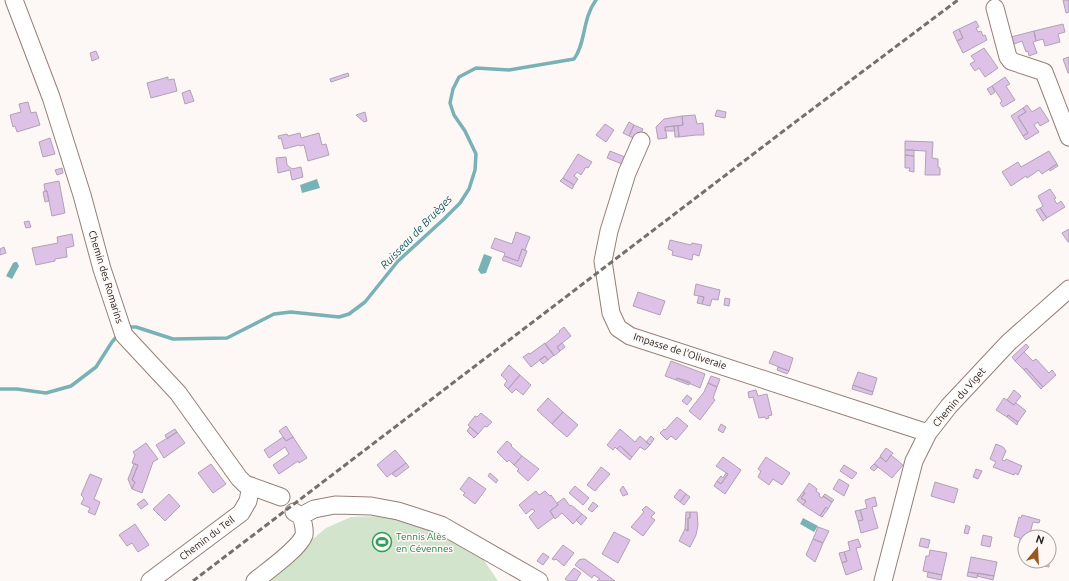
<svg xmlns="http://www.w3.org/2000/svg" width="1069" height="581" viewBox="0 0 1069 581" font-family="Ubuntu,sans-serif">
<rect width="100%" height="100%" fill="#fdf8f6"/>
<path fill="#d2e4cc" d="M 384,516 L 428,528 L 481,556 L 498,581 L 263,581 L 326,528 L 351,517 Z"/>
<path fill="#79b2b6" d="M 317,179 L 320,188 L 302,193 L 300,185 Z
M 484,254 L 492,257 L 486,273 L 481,274 L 478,270 Z
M 15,262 L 17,262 L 19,266 L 12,279 L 6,276 L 13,263 Z
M 803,518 L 818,526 L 814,532 L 800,524 Z"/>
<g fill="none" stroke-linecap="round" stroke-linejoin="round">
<path stroke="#79b2b6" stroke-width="3.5" d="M 127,327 L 136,327 L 173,339 L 227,338 L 274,314 L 291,312 L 339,317 L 349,314 L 365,302 L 398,261 L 444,219 L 460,203 L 469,189 L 475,170 L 476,154 L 465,131 L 454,115 L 450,103 L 453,89 L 459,77 L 476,68 L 509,70 L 574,59 C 586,43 582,19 596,0
M 0,389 L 17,389 L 46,393 L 71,386 L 96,367 L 112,342 L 118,335"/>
</g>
<path fill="#ddc1e6" stroke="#b0a2b4" d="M 1063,0 L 1069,0 L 1069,12 L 1066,13 Z
M 976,21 L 979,27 L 976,28 L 978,32 L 981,31 L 983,36 L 985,35 L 987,40 L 963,53 L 957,41 L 963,38 L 959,29 Z
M 1063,24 L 1065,32 L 1058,34 L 1060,42 L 1045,46 L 1043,39 L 1036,41 L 1034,31 Z
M 959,29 L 963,38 L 957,41 L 953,32 Z
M 1034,31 L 1036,41 L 1033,42 L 1037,53 L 1029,56 L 1028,51 L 1026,52 L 1022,41 L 1014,44 L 1011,37 Z
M 984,48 L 998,68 L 985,77 L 979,68 L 975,71 L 970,64 L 975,61 L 971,56 Z
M 96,51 L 99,58 L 92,61 L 90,53 Z
M 1069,57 L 1069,73 L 1068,73 L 1063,59 Z
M 348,73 L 349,76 L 331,82 L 330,79 Z
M 168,77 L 168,80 L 174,79 L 177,91 L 151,98 L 147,83 Z
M 1005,77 L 1010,84 L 1006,86 L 1015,100 L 1003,107 L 1000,103 L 1002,101 L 992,86 Z
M 992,86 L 995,92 L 991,95 L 987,89 Z
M 190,90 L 194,101 L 185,104 L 182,93 Z
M 28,102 L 31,113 L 36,112 L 40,125 L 17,132 L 15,126 L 13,127 L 10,115 L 21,112 L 19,104 Z
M 1027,105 L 1032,112 L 1040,107 L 1049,121 L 1040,126 L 1038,122 L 1034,125 L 1039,132 L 1026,140 L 1023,136 L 1028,133 L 1018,117 L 1026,112 L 1023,108 Z
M 1023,108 L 1026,112 L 1018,117 L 1028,133 L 1023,136 L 1011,116 Z
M 717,110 L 726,112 L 725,118 L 715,116 Z
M 365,112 L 367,121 L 364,122 L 356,115 Z
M 695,115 L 697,124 L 703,123 L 704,135 L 696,135 L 679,137 L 678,126 L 683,125 L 682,116 Z
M 682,116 L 683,125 L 665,127 L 667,138 L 658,139 L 656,127 L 664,119 Z
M 629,122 L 634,125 L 629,136 L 623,133 Z
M 605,124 L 614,130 L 606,142 L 596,135 Z
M 634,125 L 643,129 L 638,140 L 629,136 Z
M 674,126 L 678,126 L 679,137 L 675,137 Z
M 674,126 L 675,131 L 665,131 L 665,127 Z
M 300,133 L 301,138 L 319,133 L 322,145 L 326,144 L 329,155 L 308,161 L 304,145 L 300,146 L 299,145 L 284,149 L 281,138 L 279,139 L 278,136 L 287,134 L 288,136 Z
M 50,138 L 55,154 L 43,157 L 39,142 Z
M 905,141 L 933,142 L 932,158 L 938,159 L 938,167 L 940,168 L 940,175 L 925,175 L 926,151 L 905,150 Z
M 905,150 L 914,150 L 914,156 L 905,155 Z
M 610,151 L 625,157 L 622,164 L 607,158 Z
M 1049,151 L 1057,164 L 1042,174 L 1039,170 L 1027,178 L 1026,176 L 1011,186 L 1002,172 L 1018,162 L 1021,167 Z
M 578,154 L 592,162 L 588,168 L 586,167 L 581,175 L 577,172 L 574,176 L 578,179 L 574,185 L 563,178 Z
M 905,155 L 914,156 L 914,172 L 909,171 L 910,168 L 905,168 Z
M 286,157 L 287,165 L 292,169 L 301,167 L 303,177 L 292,180 L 290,170 L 278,173 L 276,158 Z
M 1057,164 L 1058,166 L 1050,171 L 1049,169 Z
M 62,168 L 63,173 L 57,175 L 55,170 Z
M 563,178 L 574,185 L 572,189 L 560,181 Z
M 59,181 L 65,213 L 52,216 L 47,191 L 45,191 L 44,184 Z
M 1050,189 L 1056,198 L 1054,199 L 1057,204 L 1061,201 L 1065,207 L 1047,218 L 1040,208 L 1043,206 L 1038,196 Z
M 45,191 L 47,191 L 49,201 L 45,202 L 43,192 Z
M 1040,208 L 1047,218 L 1043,221 L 1036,210 Z
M 29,221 L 31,227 L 26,228 L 24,222 Z
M 1069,229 L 1069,242 L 1068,242 L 1062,233 Z
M 516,232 L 530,237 L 525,250 L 522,249 L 518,261 L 504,256 L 505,253 L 491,248 L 495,238 L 512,244 Z
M 72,234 L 74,246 L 66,248 L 67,257 L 55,259 L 55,261 L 36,265 L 32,248 L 58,243 L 57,237 Z
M 670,240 L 691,245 L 692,243 L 702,245 L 699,256 L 693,254 L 692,260 L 672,255 L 673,251 L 668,249 Z
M 4,247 L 6,253 L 0,255 L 0,249 Z
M 522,249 L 527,251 L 521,267 L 502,260 L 504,256 L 518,261 Z
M 696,284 L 720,290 L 718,300 L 712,299 L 710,306 L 702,304 L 704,297 L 694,295 Z
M 638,292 L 665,301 L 660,315 L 633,306 Z
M 699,296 L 704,297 L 702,304 L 697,303 Z
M 725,298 L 730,299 L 729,306 L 724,305 Z
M 564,327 L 571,336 L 557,347 L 560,351 L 554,356 L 545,344 L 560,332 L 559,331 Z
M 545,343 L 554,355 L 548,360 L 545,356 L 531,367 L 523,357 L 529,353 L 530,354 Z
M 562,343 L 565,347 L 560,351 L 557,347 Z
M 1026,344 L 1029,347 L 1015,361 L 1012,357 Z
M 774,351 L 793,358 L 789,371 L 769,363 Z
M 1024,352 L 1033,361 L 1036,359 L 1049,373 L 1052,370 L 1056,375 L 1043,387 L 1026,368 L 1024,370 L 1015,361 Z
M 545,356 L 548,360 L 543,364 L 539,360 Z
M 671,361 L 705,374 L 700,388 L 677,378 L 676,380 L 665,376 Z
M 509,365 L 520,375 L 508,389 L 504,385 L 507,381 L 501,375 Z
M 778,367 L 789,371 L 787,374 L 777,370 Z
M 1026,368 L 1043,387 L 1041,389 L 1024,370 Z
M 858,372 L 877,378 L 873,392 L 853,385 Z
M 520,375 L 531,385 L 523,395 L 516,389 L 512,393 L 508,389 Z
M 711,376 L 720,379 L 717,387 L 708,383 Z
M 677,378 L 690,382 L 689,385 L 676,380 Z
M 708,383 L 717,387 L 713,398 L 715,400 L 700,420 L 689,411 L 704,392 Z
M 853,385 L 873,392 L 872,395 L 852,389 Z
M 756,390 L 758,396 L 767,394 L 772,415 L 768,416 L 769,418 L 766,419 L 765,417 L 759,418 L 753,397 L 749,398 L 748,392 Z
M 1014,390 L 1021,396 L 1014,405 L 1007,400 Z
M 687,395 L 692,399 L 687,405 L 682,401 Z
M 548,398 L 563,412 L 552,424 L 537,410 Z
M 1004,398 L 1014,405 L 1016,403 L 1026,411 L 1018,422 L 1008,415 L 1007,417 L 996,410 Z
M 563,412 L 578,425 L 567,437 L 552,424 Z
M 481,413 L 492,422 L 487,427 L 485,426 L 478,434 L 468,425 L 475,416 L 477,417 Z
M 1008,415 L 1018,422 L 1017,425 L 1007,417 Z
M 677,417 L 688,426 L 676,440 L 671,436 L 667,440 L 660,433 L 664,429 L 665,430 Z
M 721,424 L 726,427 L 723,433 L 718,430 Z
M 286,426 L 293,437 L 286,441 L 279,431 Z
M 470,427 L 478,434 L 474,438 L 467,431 Z
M 175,429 L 177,432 L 167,439 L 165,435 Z
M 620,429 L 635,442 L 640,436 L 650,445 L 645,450 L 640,447 L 632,457 L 620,446 L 617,449 L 615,447 L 613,450 L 607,445 Z
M 177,432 L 185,443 L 164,458 L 156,445 Z
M 651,436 L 654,439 L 650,445 L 646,442 Z
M 283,437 L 286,441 L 293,437 L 307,458 L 299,463 L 298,461 L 279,474 L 273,465 L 289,454 L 285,447 L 269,458 L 264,450 Z
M 507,441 L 512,445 L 511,446 L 522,456 L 514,465 L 509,460 L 507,462 L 497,452 Z
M 146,443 L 158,459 L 153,462 L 142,493 L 132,489 L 135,482 L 132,480 L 138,465 L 132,463 L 135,455 L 133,452 Z
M 996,444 L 1003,447 L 1006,451 L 1002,460 L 1005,461 L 1006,459 L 1022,466 L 1018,475 L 1015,473 L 1014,475 L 993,467 L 996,462 L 990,459 Z
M 620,446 L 632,457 L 630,460 L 617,449 Z
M 886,448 L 893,453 L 886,462 L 880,456 Z
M 395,450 L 406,463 L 387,477 L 377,465 Z
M 891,455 L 903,465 L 892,478 L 874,464 L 880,457 L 886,462 Z
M 522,456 L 539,469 L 528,481 L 517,471 L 519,469 L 514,465 Z
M 723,457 L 741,470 L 725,494 L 714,486 L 717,481 L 721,484 L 728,474 L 716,466 Z
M 766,457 L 790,473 L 782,485 L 773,479 L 769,485 L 758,477 L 761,471 L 758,469 Z
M 406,463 L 409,467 L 396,477 L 392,474 Z
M 134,464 L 138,465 L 132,480 L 135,482 L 132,489 L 128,479 Z
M 211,464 L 226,484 L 213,493 L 198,473 Z
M 874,464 L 878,467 L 874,471 L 870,468 Z
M 844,465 L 857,473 L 852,479 L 840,471 Z
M 601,467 L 610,474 L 595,491 L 587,485 Z
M 976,469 L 982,471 L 978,479 L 973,477 Z
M 490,473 L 498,480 L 496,483 L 488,476 Z
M 726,473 L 728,474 L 721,484 L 717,481 L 721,476 L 723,478 Z
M 90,474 L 102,479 L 94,499 L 100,502 L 95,515 L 88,512 L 90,508 L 81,504 L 84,498 L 81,495 Z
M 469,477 L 486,489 L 475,504 L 463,495 L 465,493 L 460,489 Z
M 839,479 L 849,485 L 844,496 L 833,489 Z
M 935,482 L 958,489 L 954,503 L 931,496 Z
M 809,483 L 817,489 L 816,491 L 820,494 L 819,496 L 822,498 L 823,496 L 832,502 L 828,509 L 826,507 L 820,516 L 803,505 L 806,501 L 801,498 L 805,493 L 803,492 Z
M 575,486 L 589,498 L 583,505 L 569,493 Z
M 623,486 L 628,494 L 623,496 L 620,490 Z
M 680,489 L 686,494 L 680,502 L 674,497 Z
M 536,491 L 539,495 L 545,491 L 550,496 L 551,495 L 558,505 L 550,511 L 554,517 L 538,529 L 529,517 L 535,511 L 532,509 L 526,514 L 519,505 Z
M 803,492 L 805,493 L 801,498 L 806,501 L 803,505 L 797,500 Z
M 169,494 L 180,506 L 165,521 L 153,509 Z
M 686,494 L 690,497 L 684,505 L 680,502 Z
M 825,494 L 834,500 L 832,502 L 823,496 Z
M 875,497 L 877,506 L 872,507 L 878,528 L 861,533 L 858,521 L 863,520 L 860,510 L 867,508 L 865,500 Z
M 564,498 L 570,506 L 571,505 L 582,514 L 573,524 L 562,513 L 555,519 L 550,511 L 558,505 L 557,503 Z
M 144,499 L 148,504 L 141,509 L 137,504 Z
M 593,502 L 598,506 L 592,512 L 588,509 Z
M 646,506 L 655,513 L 651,517 L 655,520 L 643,536 L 631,527 L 644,512 L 642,510 Z
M 826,507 L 828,509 L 822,517 L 820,516 Z
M 860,510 L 863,520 L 858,521 L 855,511 Z
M 686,512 L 690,512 L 690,518 L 688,518 L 688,531 L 685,529 Z
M 690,512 L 697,512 L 698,525 L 696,535 L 690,547 L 679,541 L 685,529 L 688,531 L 688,518 L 690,518 Z
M 582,514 L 587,518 L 581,525 L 576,520 Z
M 1022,515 L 1040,520 L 1039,523 L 1033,522 L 1029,537 L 1025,537 L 1025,541 L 1020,540 L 1020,538 L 1014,536 L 1019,517 L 1021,518 Z
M 135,524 L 149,545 L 138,552 L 132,543 L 127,546 L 119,535 Z
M 966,525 L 970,527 L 968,534 L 964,533 Z
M 818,527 L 829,531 L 823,543 L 813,539 Z
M 614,532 L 630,540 L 618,563 L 602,554 Z
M 983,535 L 992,537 L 990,547 L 981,545 Z
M 921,538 L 930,540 L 928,548 L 919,546 Z
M 813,539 L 823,543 L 815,562 L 806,555 Z
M 858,539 L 861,547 L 856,548 L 862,569 L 846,575 L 842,563 L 847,561 L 844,552 L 850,550 L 848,542 Z
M 563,545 L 574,553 L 564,566 L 556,559 L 554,560 L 552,559 Z
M 930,550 L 947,553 L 942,575 L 923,571 L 926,556 L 929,556 Z
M 844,552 L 847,561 L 842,563 L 839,553 Z
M 543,553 L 549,557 L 543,565 L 537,561 Z
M 971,557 L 997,562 L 994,576 L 968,572 Z
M 582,559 L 585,559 L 615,581 L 597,581 L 600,579 L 594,575 L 592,578 L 575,565 L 579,560 Z
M 1039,562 L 1049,564 L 1049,567 L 1038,565 Z
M 574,568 L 581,573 L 576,581 L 568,581 L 565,579 Z
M 928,572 L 942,575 L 941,580 L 927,577 Z
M 968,572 L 978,574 L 977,578 L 967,576 Z
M 978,573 L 994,576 L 993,580 L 977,576 Z"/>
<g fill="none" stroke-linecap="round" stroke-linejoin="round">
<g stroke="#957f76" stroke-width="19">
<path id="minor" d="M 14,0 L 51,97 L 82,195 L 102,269 L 124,335 L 178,393 L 239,478 L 245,484 L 281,497
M 995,8 L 1008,57 L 1011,61 L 1044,72 L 1069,137
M 641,141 L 627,173 L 609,231 L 603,261 L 611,313 L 618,328 L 630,336 L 928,433
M 294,512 L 301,516 L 314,509 L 335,505 L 371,506 L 398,511 L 441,525 L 539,581
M 150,581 L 241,513 L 248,501 L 251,486
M 255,581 C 267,571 299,549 304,535 C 305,529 303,522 301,516
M 883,581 L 914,461 L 928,433 L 949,406 L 1009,342 L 1069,289"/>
</g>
<use href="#minor" stroke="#fff" stroke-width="17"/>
<path stroke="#76706c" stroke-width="3" stroke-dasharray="6 3" stroke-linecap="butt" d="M 193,581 L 794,123 L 958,0"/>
</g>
<defs>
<g id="stadium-ring" transform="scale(1)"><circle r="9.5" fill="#fdf8f6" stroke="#2e9e5b" stroke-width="1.5"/><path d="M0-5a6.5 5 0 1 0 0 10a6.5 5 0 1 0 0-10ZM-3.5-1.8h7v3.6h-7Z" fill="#2e9e5b"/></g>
</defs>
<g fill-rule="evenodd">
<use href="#stadium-ring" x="382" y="542"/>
</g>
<g text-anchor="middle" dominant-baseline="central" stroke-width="3" stroke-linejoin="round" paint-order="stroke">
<g font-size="10" fill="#251d19" stroke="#fdf8f6">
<text transform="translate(106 277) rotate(73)">Chemin des Romarins</text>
<text transform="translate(680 351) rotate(18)">Impasse de l'Oliveraie</text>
<text transform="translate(959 397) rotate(-49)">Chemin du Viget</text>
<text transform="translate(207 538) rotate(-37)">Chemin du Teil</text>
</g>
<g font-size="10" fill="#27864d" stroke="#fdf8f6" text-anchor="start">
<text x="396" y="536">Tennis Alès<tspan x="396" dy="12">en Cévennes</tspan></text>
</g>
<g font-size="11" font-style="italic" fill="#0d5e64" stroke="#fdf8f6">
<text transform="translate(416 232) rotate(-46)">Ruisseau de Bruèges</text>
</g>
</g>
<g transform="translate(1037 549) rotate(18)"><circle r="19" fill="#fdf8f6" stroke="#a7a09e"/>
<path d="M0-3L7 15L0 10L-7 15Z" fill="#985821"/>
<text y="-6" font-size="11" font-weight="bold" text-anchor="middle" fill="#251d19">N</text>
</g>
</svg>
